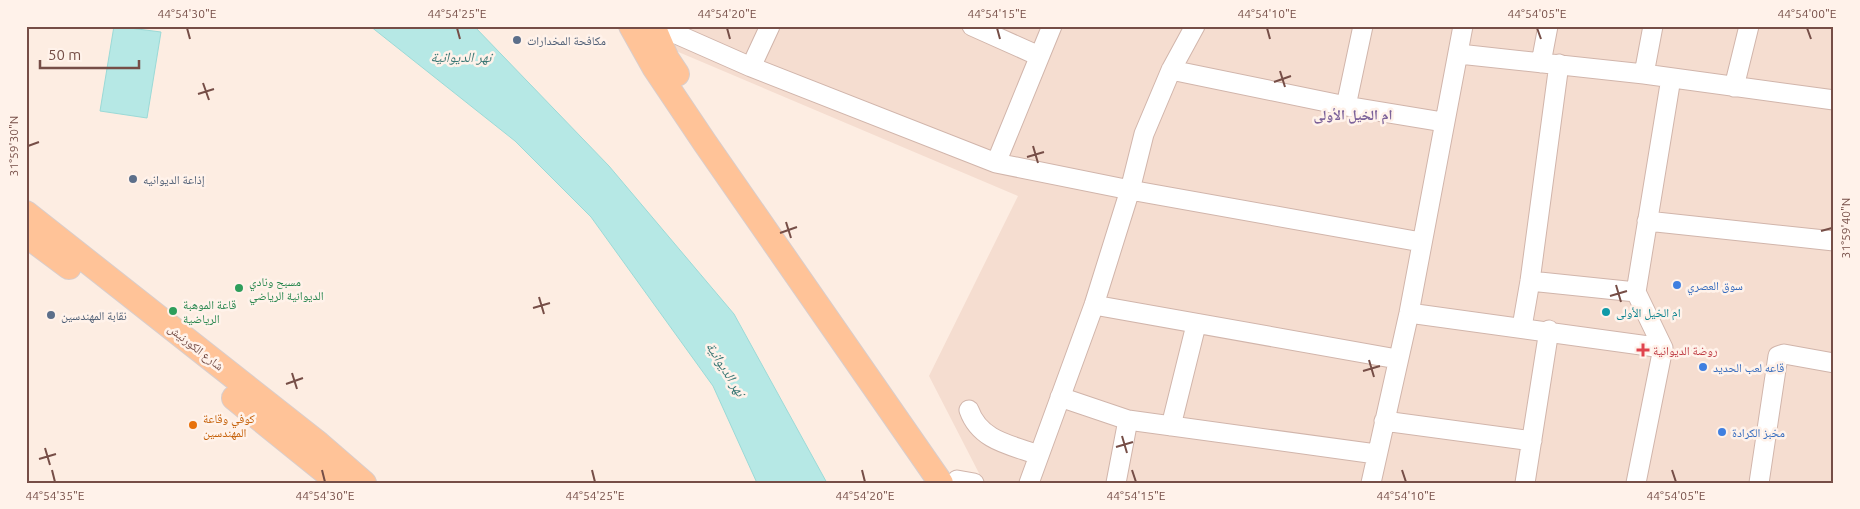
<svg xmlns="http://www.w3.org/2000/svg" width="1860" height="509" viewBox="0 0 1860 509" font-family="Ubuntu,'Noto Naskh Arabic',sans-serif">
<rect width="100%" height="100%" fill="#fdede2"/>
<path fill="#f5ddd0" d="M 675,26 L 1834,26 L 1834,483 L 984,483 L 929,376 L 1018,196 L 669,48 Z"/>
<path fill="#b6e8e5" stroke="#9bdad7" d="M 114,26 L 161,32 L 147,118 L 100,111 Z
M 370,26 L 474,26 L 609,166 L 734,314 L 827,483 L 757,483 L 713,386 L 591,217 L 515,141 Z"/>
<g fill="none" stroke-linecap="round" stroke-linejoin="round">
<g stroke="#d1b5ab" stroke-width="21">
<path id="minor" d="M 658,26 L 751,67 L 996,163 L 1130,190 L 1421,242
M 972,26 L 1039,56
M 1459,54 L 1644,74 L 1834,100
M 1541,63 L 1548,26
M 751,67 L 770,26
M 1171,70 L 1346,106 L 1443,122
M 1644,74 L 1653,26
M 1734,87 L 1749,26
M 1346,106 L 1363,26
M 996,163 L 1052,26
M 1647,221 L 1834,241
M 1530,281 L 1636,292
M 1094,305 L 1397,359
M 1409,313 L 1663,348
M 1522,327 L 1530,281 L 1559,64
M 1060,397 L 1128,420 L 1376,454
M 969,410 C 980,441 1011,445 1039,455
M 1384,421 L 1532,441
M 1171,426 L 1196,325
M 957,480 L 974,483
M 1029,483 L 1094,305 L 1130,190 L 1144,134 L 1171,70 L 1195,26
M 1116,483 L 1128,420
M 1371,483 L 1409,313 L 1463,26
M 1525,483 L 1549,330
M 1636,483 L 1663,348 L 1636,292 L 1671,78
M 1759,483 L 1778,356 L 1784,354 L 1834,363"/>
</g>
<g stroke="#d9cdcb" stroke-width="26">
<path id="major" d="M 631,26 L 654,67 L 705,143 L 941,483
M 653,26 L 667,59 L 677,74
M 26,213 L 319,444 L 364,483
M 26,235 L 69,267
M 234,398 L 339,483"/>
</g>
<use href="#minor" stroke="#fff" stroke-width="19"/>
<use href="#major" stroke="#ffc398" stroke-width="24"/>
</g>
<path fill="none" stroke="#764e47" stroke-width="2" d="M 187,28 L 190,39M 457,28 L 460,39M 727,28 L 730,39M 997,28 L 1000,39M 1267,28 L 1270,39M 1537,28 L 1541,39M 1807,28 L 1811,39M 1280,71 L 1285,87M 1274,82 L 1291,76M 203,83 L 209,100M 198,94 L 214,89M 28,146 L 39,142M 1033,146 L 1038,163M 1027,157 L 1044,152M 786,222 L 791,238M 1821,231 L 1832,228M 780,233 L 797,227M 1616,285 L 1621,302M 1610,296 L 1627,291M 539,297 L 544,314M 533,308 L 550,303M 1369,360 L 1374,377M 1363,371 L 1380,366M 292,373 L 297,389M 286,384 L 303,378M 1122,436 L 1127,453M 1116,447 L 1133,442M 45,448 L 50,465M 39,459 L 56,454M 52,470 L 55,482M 322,470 L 325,482M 592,470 L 595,482M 862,470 L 865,482M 1132,470 L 1136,482M 1402,470 L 1406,482M 1672,470 L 1676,482"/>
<g fill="#5c6f8a" stroke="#fff2ea" stroke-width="2">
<circle cx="517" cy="40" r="5"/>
<circle cx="133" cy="179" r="5"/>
<circle cx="51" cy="315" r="5"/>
</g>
<g fill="#3f7fe0" stroke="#fff2ea" stroke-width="2">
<circle cx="1677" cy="285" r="5"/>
<circle cx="1703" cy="367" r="5"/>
<circle cx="1722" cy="432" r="5"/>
</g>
<g fill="#2e9e5b" stroke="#fff2ea" stroke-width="2">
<circle cx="239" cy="288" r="5"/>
<circle cx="173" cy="311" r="5"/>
</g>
<circle fill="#0f9aa8" stroke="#fff2ea" stroke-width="2" cx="1606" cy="312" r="5"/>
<path fill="#e0444e" stroke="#fff2ea" stroke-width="2" d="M1640.5 342.5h5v5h5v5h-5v5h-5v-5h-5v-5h5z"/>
<circle fill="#e8710a" stroke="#fff2ea" stroke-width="2" cx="193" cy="425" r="5"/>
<g text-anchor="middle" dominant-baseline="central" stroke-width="5" stroke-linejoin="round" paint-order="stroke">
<g font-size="12" fill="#4e5e75" stroke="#fff2ea" text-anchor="start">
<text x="527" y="40">مكافحة المخدارات</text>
<text x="143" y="179">إذاعة الديوانيه</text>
<text x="61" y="315">نقابة المهندسين</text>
</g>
<g font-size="12" fill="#27864d" stroke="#fff2ea" text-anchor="start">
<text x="249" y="281">مسبح ونادي<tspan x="249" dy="14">الديوانية الرياضي</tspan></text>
<text x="183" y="304">قاعة الموهبة<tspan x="183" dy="14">الرياضية</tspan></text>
</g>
<g font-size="12" fill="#366cbe" stroke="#fff2ea" text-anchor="start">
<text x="1687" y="285">سوق العصري</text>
<text x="1713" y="367">قاعه لعب الحديد</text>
<text x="1732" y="432">مخبز الكرادة</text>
</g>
<g font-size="12" fill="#0d838f" stroke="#fff2ea" text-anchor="start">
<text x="1616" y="312">ام الخيل الأولى</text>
</g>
<g font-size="12" fill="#764e47" stroke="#fff2ea">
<text transform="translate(196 347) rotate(38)">شارع الكورنيش</text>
</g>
<g font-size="12" fill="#be3a42" stroke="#fff2ea" text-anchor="start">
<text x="1653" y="350">روضة الديوانية</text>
</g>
<g font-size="12" fill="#c56008" stroke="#fff2ea" text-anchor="start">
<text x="203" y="418">كوفي وقاعة<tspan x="203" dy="14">المهندسين</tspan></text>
</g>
<g font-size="14" font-style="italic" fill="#387673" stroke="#fff2ea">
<text x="461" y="57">نهر الديوانية</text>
<text transform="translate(726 369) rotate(58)">نهر الديوانية</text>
</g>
<g font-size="14" font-weight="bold" fill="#7c629a" stroke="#fff2ea">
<text x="1353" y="115">ام الخيل الأولى</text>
</g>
</g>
<rect width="1860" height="509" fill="none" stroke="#fff2ea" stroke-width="55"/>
<path d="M40 60v8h99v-8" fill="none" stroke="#764e47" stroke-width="2.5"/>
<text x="48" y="60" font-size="15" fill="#764e47" stroke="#fff2ea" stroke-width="4" paint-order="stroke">50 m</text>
<rect x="28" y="28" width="1804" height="454" fill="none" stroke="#764e47" stroke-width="2"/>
<g font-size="12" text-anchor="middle" fill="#764e47">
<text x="187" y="18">44°54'30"E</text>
<text x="457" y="18">44°54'25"E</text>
<text x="727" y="18">44°54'20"E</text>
<text x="997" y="18">44°54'15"E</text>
<text x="1267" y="18">44°54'10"E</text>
<text x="1537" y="18">44°54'05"E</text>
<text x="1807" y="18">44°54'00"E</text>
<text transform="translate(14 146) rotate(-90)" y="4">31°59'30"N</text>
<text transform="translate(1846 228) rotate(-90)" y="4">31°59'40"N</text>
<text x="55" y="500">44°54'35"E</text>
<text x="325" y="500">44°54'30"E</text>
<text x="595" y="500">44°54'25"E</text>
<text x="865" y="500">44°54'20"E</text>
<text x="1136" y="500">44°54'15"E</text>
<text x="1406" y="500">44°54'10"E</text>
<text x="1676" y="500">44°54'05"E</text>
</g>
</svg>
